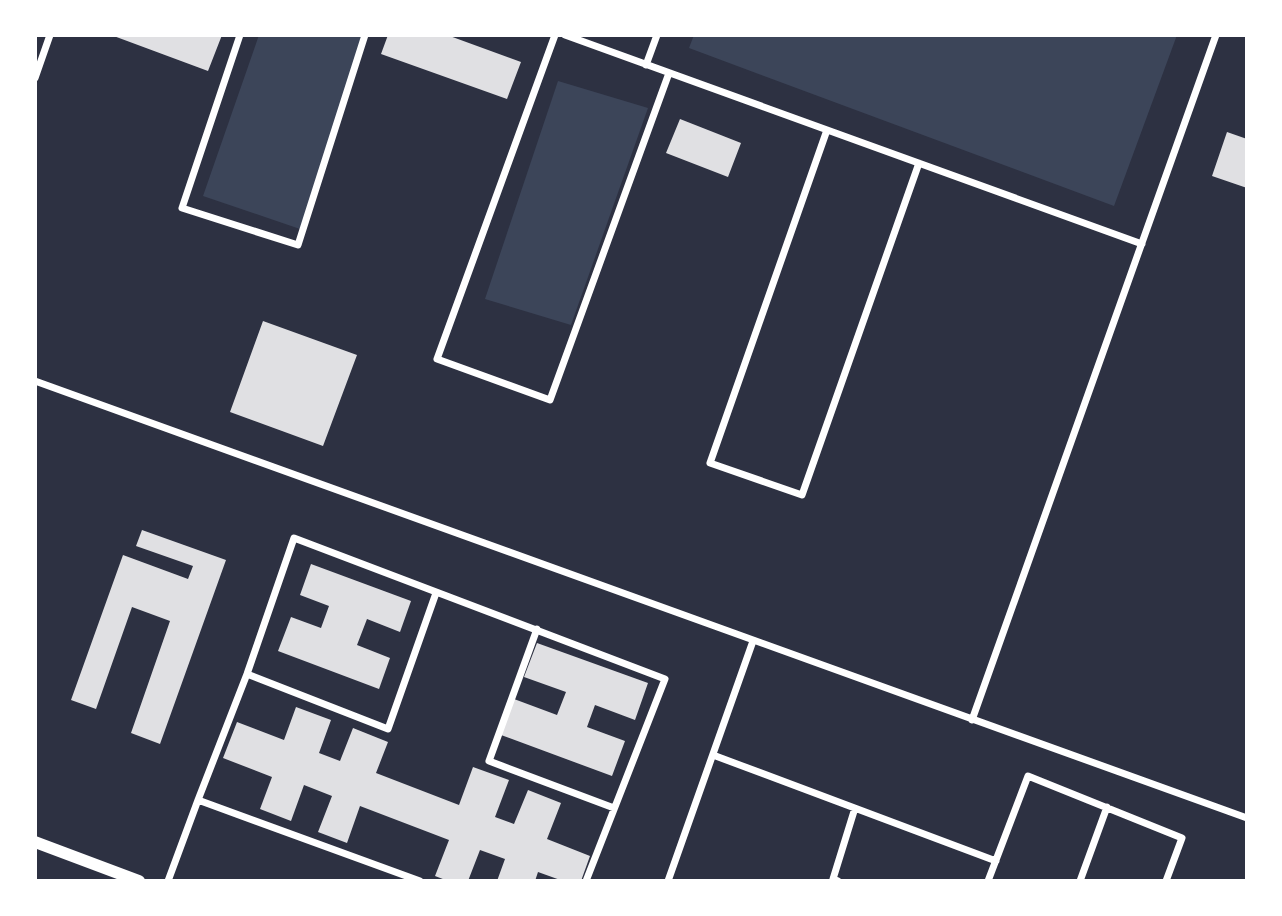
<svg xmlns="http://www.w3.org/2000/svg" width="1282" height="916" viewBox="0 0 1282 916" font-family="'PT Sans Narrow',sans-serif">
<rect width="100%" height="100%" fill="#2d3142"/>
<path fill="#3c4559" d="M 259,35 L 365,35 L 300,229 L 203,196 Z
M 694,35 L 1177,35 L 1114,206 L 689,48 Z
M 558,81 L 648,108 L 571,325 L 485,299 Z"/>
<path fill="#e0e0e3" d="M 111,35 L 222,35 L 208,71 Z
M 388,35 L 447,35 L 521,62 L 507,99 L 381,54 Z
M 680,119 L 741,143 L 728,177 L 666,153 Z
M 1227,132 L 1247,139 L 1247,188 L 1212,176 Z
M 263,321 L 357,355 L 323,446 L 230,412 Z
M 142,530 L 226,560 L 160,744 L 131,733 L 170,621 L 132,607 L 96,709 L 71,700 L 123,555 L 188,579 L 193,566 L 136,546 Z
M 311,564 L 411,601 L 400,632 L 367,619 L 357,645 L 390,658 L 379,689 L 278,651 L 291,617 L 321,628 L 329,606 L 300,595 Z
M 537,643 L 648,683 L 635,720 L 595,705 L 587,727 L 625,741 L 612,776 L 501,735 L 514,699 L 557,715 L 566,692 L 524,677 Z
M 296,707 L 331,720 L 319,753 L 340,761 L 353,728 L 388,742 L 376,773 L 459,805 L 473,767 L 509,780 L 495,817 L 514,824 L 528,790 L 561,803 L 547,839 L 590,856 L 581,881 L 563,881 L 538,872 L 535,881 L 497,881 L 505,859 L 480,850 L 468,881 L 448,881 L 435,876 L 449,840 L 360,806 L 347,843 L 318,832 L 332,796 L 304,785 L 291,821 L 260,809 L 272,777 L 223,758 L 237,722 L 284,740 Z"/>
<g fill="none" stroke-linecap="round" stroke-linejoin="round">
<path stroke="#fff" stroke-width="7" d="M 240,35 L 182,208 L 298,245 L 365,35
M 555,35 L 437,359 L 550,400 L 669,73
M 565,35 L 1142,244
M 646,65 L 657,35
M 35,78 L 50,35
M 827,130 L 710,463 L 802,495 L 919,163
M 35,381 L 1247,818
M 537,629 L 489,761 L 614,808
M 247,674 L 388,729 L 436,593
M 972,720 L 1216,35
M 713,755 L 996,861
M 168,881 L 198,800
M 420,881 L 198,800 L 247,674 L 294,538 L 665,679 L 586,881
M 668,881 L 753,641
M 838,881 L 833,879 L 855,808
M 988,881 L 1028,776 L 1182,838 L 1166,881
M 1080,881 L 1107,807"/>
<path stroke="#fff" stroke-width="12" d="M 35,842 L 139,881"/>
</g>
<rect width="1282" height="916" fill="none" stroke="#ffffff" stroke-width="74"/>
</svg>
